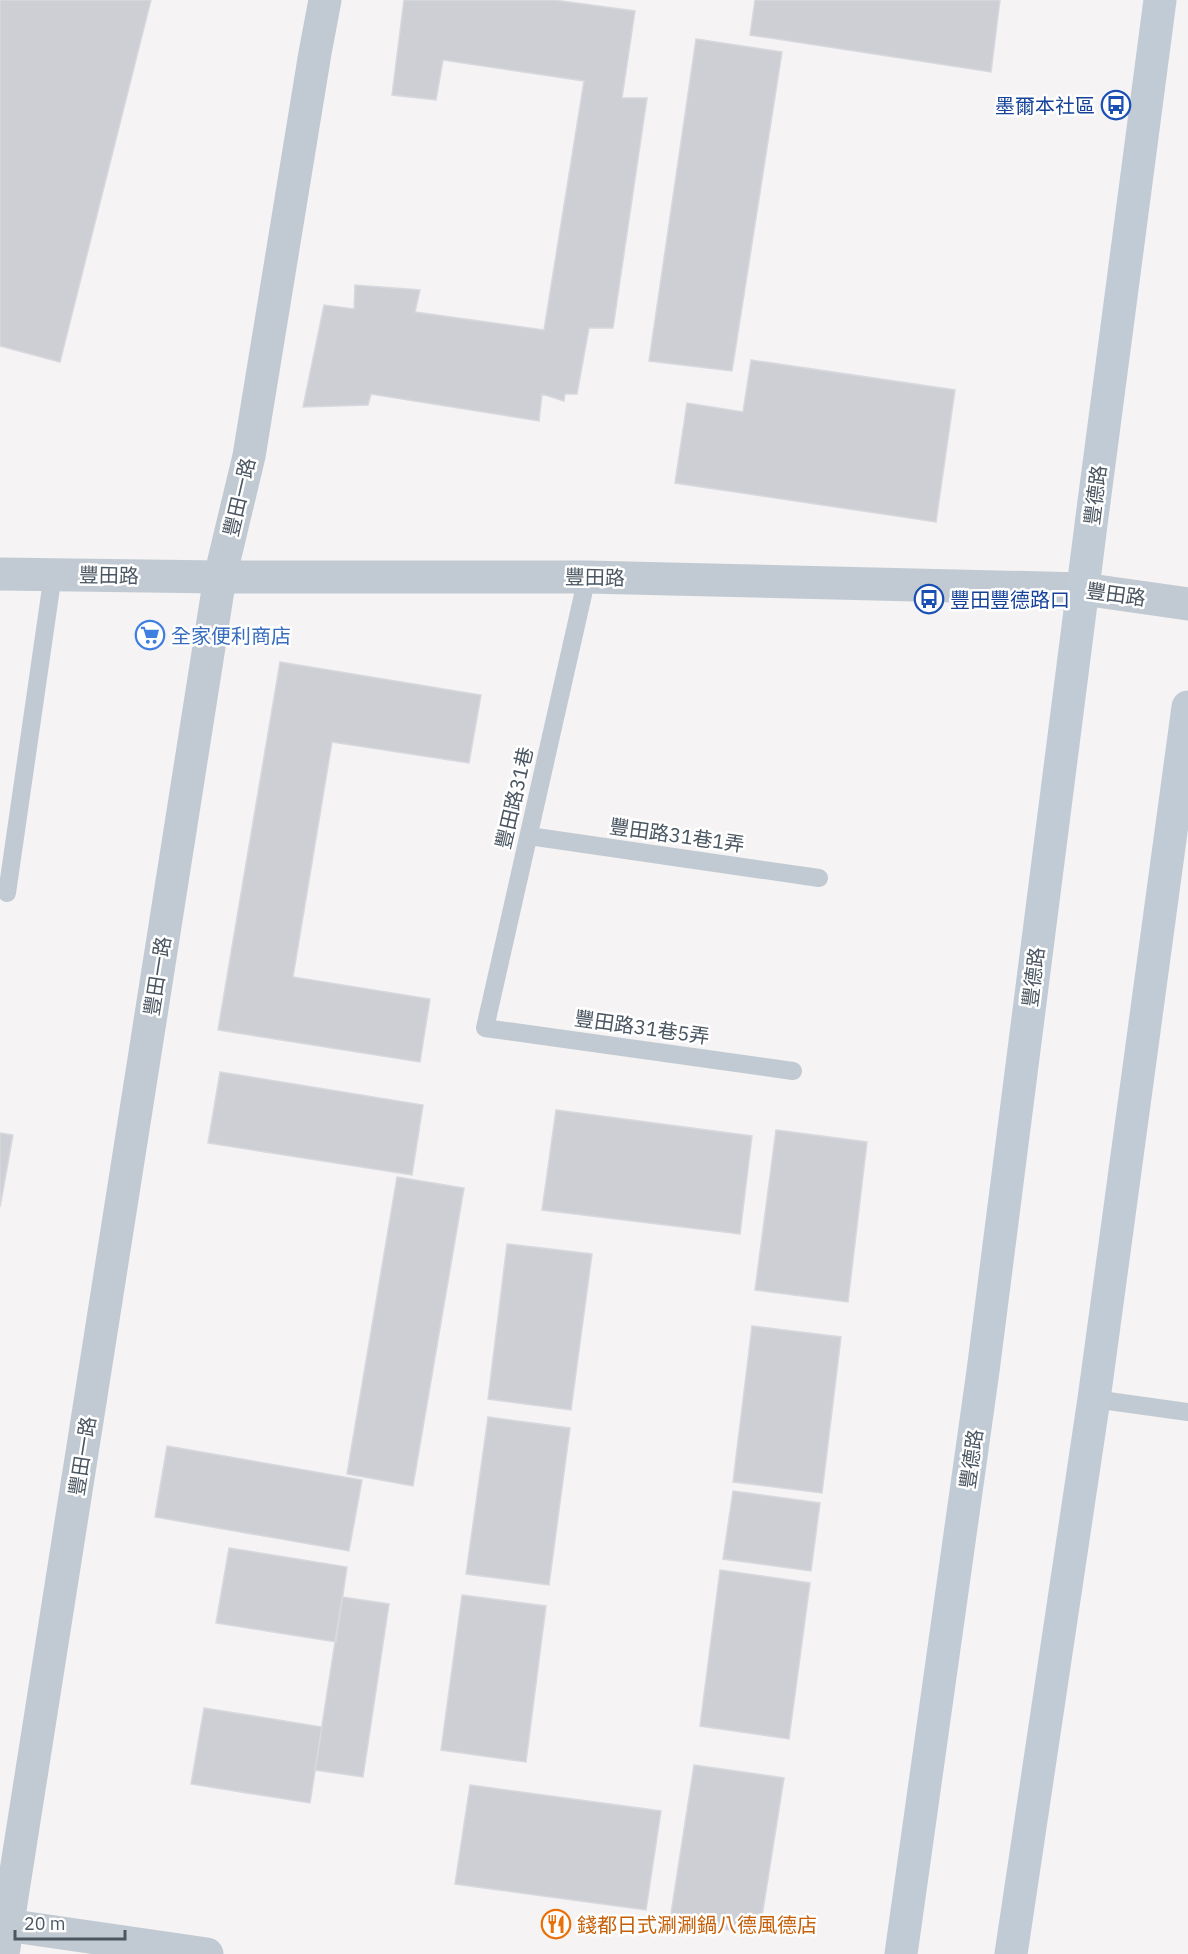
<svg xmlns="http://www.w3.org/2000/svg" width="1188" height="1954" viewBox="0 0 1188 1954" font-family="'IBM Plex Sans','Noto Sans TC',sans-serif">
<rect width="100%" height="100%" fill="#f5f3f3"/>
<path fill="#cdcfd5" stroke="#d7d9de" stroke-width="1.5" d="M 0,0 L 151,0 L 60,362 L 0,346 Z
M 404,0 L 554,0 L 635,11 L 622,98 L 647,98 L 613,328 L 589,328 L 577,394 L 565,394 L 564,401 L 542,394 L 539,421 L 371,394 L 368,405 L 303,407 L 324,305 L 354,309 L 355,285 L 420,290 L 415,312 L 544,330 L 584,81 L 443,60 L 436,100 L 392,95 Z
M 755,0 L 1000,0 L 991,72 L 750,35 Z
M 696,39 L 782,52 L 732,371 L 649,361 Z
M 751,360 L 955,390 L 936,522 L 675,483 L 687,403 L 743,412 Z
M 280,662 L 481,695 L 469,763 L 332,742 L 293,977 L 430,999 L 420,1062 L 218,1030 Z
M 220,1072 L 423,1105 L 412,1175 L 208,1143 Z
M 556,1110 L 752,1136 L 740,1234 L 542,1210 Z
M 776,1130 L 867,1142 L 848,1302 L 755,1290 Z
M 0,1133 L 13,1135 L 0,1207 Z
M 397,1177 L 464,1188 L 413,1486 L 347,1474 Z
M 507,1244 L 592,1254 L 571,1410 L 488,1399 Z
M 752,1326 L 841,1337 L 822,1493 L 733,1482 Z
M 488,1417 L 570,1428 L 549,1585 L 466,1574 Z
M 167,1446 L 362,1480 L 349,1551 L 155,1517 Z
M 733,1491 L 820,1503 L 811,1571 L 723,1559 Z
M 229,1548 L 347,1567 L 336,1642 L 216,1623 Z
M 720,1570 L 810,1583 L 789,1739 L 700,1726 Z
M 462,1595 L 546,1606 L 526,1762 L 441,1750 Z
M 342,1597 L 389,1604 L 363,1777 L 315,1770 Z
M 204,1708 L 322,1727 L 310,1803 L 191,1784 Z
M 694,1765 L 784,1778 L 759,1935 L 670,1920 Z
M 470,1785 L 661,1811 L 646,1910 L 455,1884 Z"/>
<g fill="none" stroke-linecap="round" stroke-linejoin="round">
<path stroke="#c1cad2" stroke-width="18" d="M 587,577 L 485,1028 L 793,1071
M 529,836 L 819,878
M 7,893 L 53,574
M 1094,1399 L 1188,1412"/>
<path stroke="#c1cad2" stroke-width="33" d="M 0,1924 L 207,1954
M 3,1954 L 220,577 L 249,456 L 315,53 L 325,0"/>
<path stroke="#c1cad2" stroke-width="33" d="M 0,574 L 220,577 L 587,577 L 1083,589 L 1188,604"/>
<path stroke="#c1cbd6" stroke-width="33" d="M 901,1954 L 983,1371 L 1092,517 L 1160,0
M 1011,1954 L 1094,1399 L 1188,707"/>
</g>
<defs>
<g id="bus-ring" transform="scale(1.5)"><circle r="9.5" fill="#fff" stroke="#1a4fb4" stroke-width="1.5"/><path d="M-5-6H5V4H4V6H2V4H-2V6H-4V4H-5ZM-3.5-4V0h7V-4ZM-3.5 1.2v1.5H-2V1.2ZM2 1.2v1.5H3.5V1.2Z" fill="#1a4fb4"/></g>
<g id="supermarket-ring" transform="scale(1.5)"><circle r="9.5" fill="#fff" stroke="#3f7fe0" stroke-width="1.5"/><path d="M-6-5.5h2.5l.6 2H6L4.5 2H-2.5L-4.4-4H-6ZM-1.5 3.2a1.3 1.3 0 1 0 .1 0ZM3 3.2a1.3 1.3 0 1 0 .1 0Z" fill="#3f7fe0"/></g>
<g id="restaurant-ring" transform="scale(1.5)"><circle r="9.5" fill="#fff" stroke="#e8710a" stroke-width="1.5"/><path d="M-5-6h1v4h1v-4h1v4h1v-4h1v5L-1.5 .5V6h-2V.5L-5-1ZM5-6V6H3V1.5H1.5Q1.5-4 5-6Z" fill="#e8710a"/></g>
</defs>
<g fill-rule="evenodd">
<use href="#bus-ring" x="1116" y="105"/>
<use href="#bus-ring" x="929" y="599"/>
<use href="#supermarket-ring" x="150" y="635"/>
<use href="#restaurant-ring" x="556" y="1924"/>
</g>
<g text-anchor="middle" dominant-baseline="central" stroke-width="5" stroke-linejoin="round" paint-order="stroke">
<g font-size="20" fill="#164399" stroke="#fff" text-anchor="end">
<text x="1095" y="105">墨爾本社區</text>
<text x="950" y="599" text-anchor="start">豐田豐德路口</text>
</g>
<g font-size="20" fill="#4a5661" stroke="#fff">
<text transform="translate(1095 495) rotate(-83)">豐德路</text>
<text transform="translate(239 497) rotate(-77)">豐田一路</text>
<text transform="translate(109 575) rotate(1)">豐田路</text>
<text transform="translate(595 577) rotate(1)">豐田路</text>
<text transform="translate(1116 594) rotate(8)">豐田路</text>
<text transform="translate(514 798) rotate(-77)">豐田路31巷</text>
<text transform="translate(677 835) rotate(8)">豐田路31巷1弄</text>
<text transform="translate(157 976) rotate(-81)">豐田一路</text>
<text transform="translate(1033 977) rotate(-83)">豐德路</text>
<text transform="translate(642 1027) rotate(8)">豐田路31巷5弄</text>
<text transform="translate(82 1456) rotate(-81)">豐田一路</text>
<text transform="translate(971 1459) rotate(-82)">豐德路</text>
</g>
<g font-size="20" fill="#366cbe" stroke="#fff" text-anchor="start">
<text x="171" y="635">全家便利商店</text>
</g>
<g font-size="20" fill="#c56008" stroke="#fff" text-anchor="start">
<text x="577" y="1924">錢都日式涮涮鍋八德風德店</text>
</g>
</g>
<path d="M15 1930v9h110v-9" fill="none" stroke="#4a5661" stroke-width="3"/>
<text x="24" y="1930" font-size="18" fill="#4a5661" stroke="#ffffff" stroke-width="4.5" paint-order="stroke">20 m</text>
</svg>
